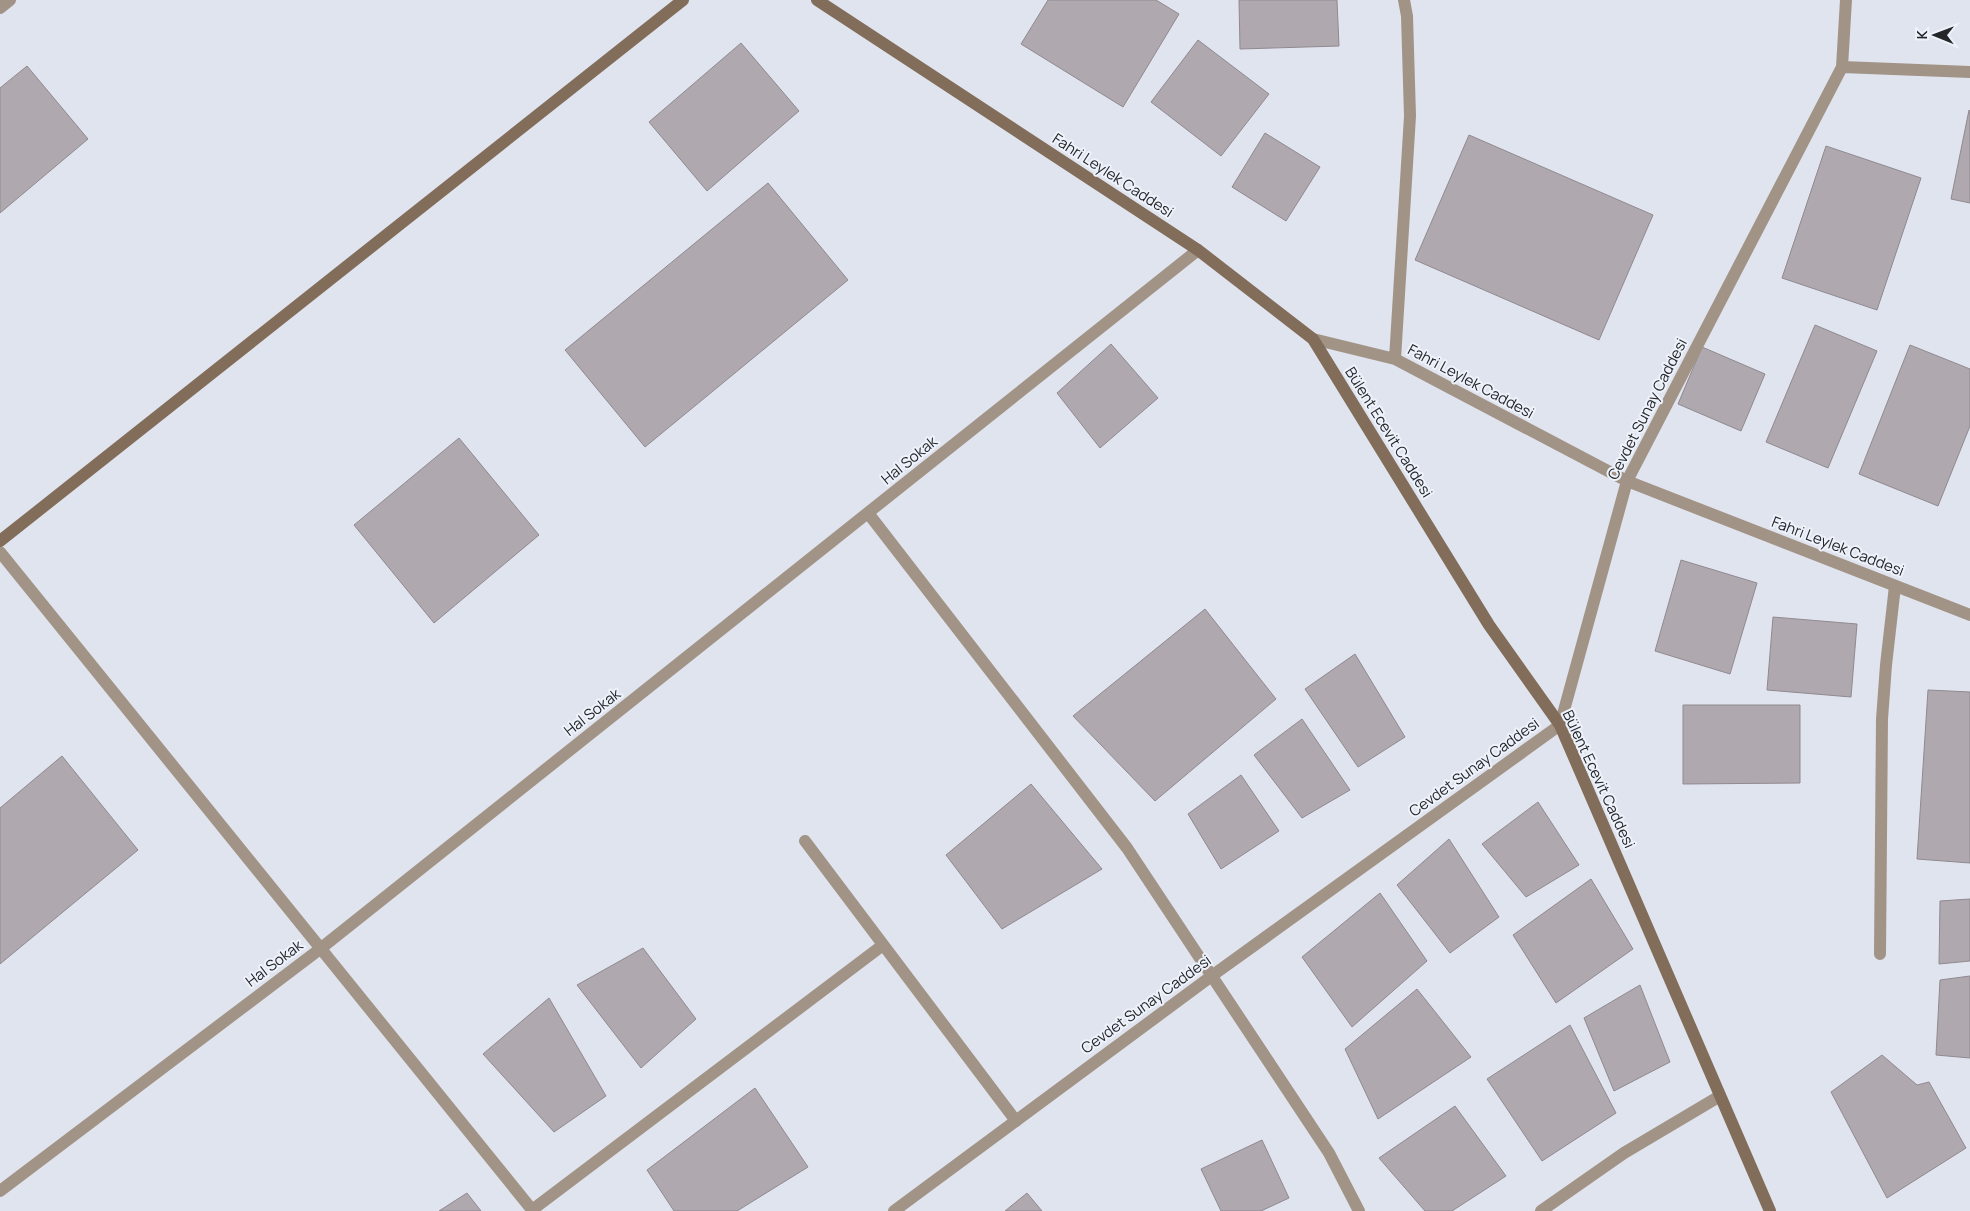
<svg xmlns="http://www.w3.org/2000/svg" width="1970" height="1211" viewBox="0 0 1970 1211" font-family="Manrope,sans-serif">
<rect width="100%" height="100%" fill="#e0e4ee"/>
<path fill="#afa8af" stroke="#908991" d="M 1048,0 L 1156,0 L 1179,14 L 1123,107 L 1021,44 Z
M 1239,0 L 1337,0 L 1339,46 L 1240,49 Z
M 1198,40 L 1269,94 L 1221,156 L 1151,102 Z
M 741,43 L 799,111 L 707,191 L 649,122 Z
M 27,66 L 88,139 L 0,213 L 0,88 Z
M 1969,110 L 1970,111 L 1970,203 L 1951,199 Z
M 1265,133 L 1320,167 L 1286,221 L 1232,187 Z
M 1469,135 L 1653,215 L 1599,340 L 1415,260 Z
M 1826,146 L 1921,178 L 1877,310 L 1782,278 Z
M 768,183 L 848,280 L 645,447 L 565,350 Z
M 1815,325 L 1877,351 L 1828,468 L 1766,442 Z
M 1111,344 L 1158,398 L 1100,448 L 1057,393 Z
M 1910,345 L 1970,369 L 1970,426 L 1938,506 L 1859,474 Z
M 1702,347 L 1765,374 L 1741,431 L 1678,404 Z
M 459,438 L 539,535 L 434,623 L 354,525 Z
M 1681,560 L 1757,583 L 1730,674 L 1655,651 Z
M 1205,609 L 1276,699 L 1155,801 L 1073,716 Z
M 1773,617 L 1857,624 L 1851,697 L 1767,690 Z
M 1355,654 L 1405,737 L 1358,767 L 1305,689 Z
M 1928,690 L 1970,692 L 1970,863 L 1917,859 Z
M 1683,705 L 1800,705 L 1800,783 L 1683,784 Z
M 1302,719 L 1350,790 L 1302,818 L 1254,755 Z
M 62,756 L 138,850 L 0,964 L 0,808 Z
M 1241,775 L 1279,831 L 1221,869 L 1188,814 Z
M 1031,784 L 1102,869 L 1002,929 L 946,855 Z
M 1538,802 L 1579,865 L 1526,897 L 1482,844 Z
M 1449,839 L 1499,917 L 1450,953 L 1397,885 Z
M 1591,879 L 1633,949 L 1556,1003 L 1513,935 Z
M 1380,893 L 1427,961 L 1352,1027 L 1302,957 Z
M 1970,899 L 1970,961 L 1939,964 L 1940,901 Z
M 643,948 L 696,1019 L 641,1068 L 577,985 Z
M 1970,976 L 1970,1058 L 1936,1055 L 1940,980 Z
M 1640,985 L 1670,1062 L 1614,1091 L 1584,1018 Z
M 1417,989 L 1471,1057 L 1378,1119 L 1345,1049 Z
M 549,998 L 606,1096 L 554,1132 L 483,1054 Z
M 1570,1025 L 1616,1113 L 1542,1161 L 1487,1079 Z
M 1882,1055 L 1917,1085 L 1929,1082 L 1966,1148 L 1887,1198 L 1831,1092 Z
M 755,1088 L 808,1167 L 737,1211 L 674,1211 L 647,1170 Z
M 1455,1106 L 1506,1176 L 1452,1211 L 1425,1211 L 1379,1158 Z
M 1262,1140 L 1289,1198 L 1261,1211 L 1221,1211 L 1201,1169 Z
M 467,1193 L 481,1211 L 439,1211 Z
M 1027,1193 L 1042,1211 L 1005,1211 Z"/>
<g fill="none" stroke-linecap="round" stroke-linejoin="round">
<path stroke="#a29387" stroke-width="12" d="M 805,841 L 1016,1121
M 1880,954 L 1882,719 L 1886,665 L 1895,586
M 532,1210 L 883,945"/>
<path stroke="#a29387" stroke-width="12" d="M 0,8 L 10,0
M 1842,67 L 1970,72
M 1313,339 L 1395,359 L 1627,481 L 1970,615
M 1395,359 L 1410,116 L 1407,16 L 1404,0
M 868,513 L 1127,848 L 1329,1153 L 1359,1211
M 0,552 L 533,1211
M 0,1191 L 320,949 L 1198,250
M 894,1211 L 1213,975 L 1560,725 L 1627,481 L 1842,67 L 1846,0
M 1541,1211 L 1624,1153 L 1720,1096"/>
<path stroke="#826c5a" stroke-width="12" d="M 817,0 L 1198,250 L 1313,339 L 1489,625 L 1560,725 L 1770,1211
M 0,541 L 683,0"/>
</g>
<g text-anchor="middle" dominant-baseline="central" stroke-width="4" stroke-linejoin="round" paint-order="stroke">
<g font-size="15" fill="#242629" stroke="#eef2fb">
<text transform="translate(1113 175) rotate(33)">Fahri Leylek Caddesi</text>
<text transform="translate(1471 381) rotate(28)">Fahri Leylek Caddesi</text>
<text transform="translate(1647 409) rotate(-63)">Cevdet Sunay Caddesi</text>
<text transform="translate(1389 432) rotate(58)">Bülent Ecevit Caddesi</text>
<text transform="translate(909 460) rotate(-39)">Hal Sokak</text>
<text transform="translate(1838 546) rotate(21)">Fahri Leylek Caddesi</text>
<text transform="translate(592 712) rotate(-38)">Hal Sokak</text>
<text transform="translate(1474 767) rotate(-36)">Cevdet Sunay Caddesi</text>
<text transform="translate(1599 779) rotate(65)">Bülent Ecevit Caddesi</text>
<text transform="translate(274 963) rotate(-37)">Hal Sokak</text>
<text transform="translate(1146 1004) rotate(-36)">Cevdet Sunay Caddesi</text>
</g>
</g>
<g transform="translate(1935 35) rotate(271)" stroke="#eef2fb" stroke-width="4" paint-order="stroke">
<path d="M0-4L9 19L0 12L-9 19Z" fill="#242629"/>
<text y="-8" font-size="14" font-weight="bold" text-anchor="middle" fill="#242629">K</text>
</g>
</svg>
